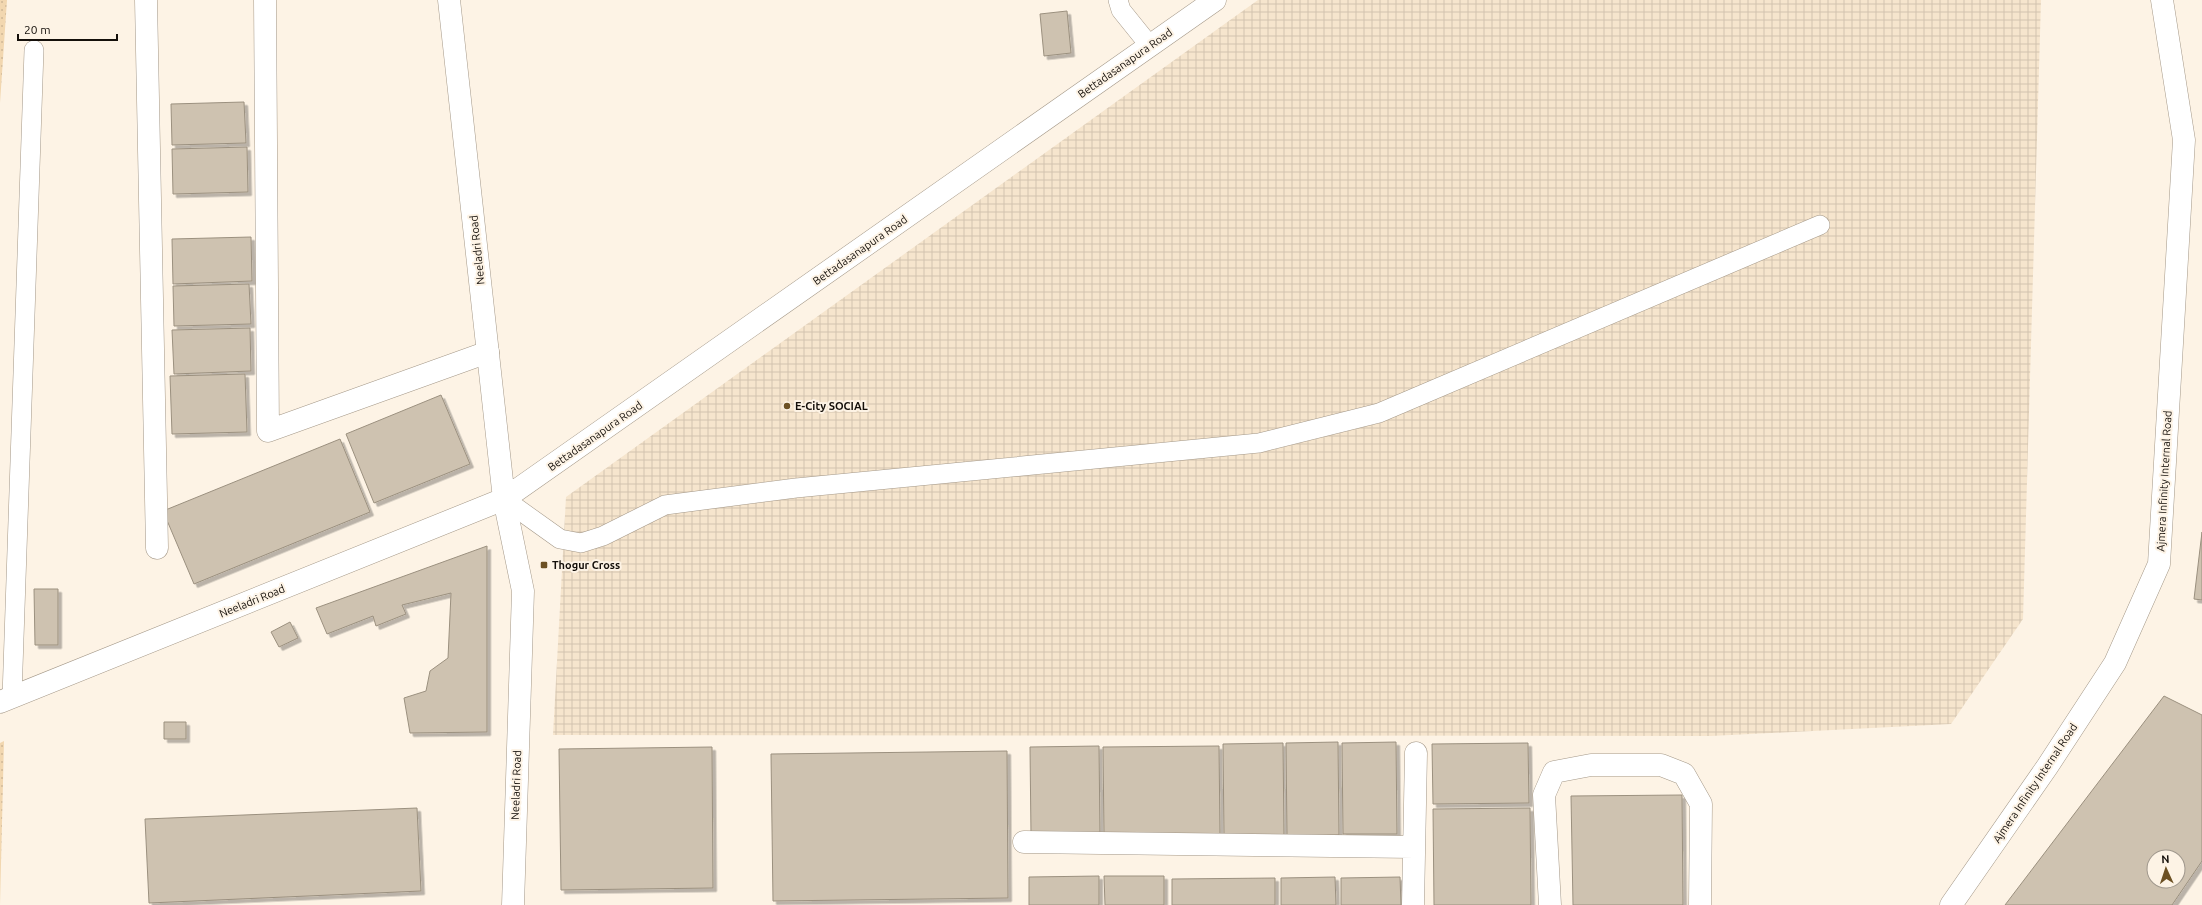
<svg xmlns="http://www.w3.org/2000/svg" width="2202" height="905" viewBox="0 0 2202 905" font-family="Ubuntu,sans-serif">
<defs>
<pattern id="industrial-grid" width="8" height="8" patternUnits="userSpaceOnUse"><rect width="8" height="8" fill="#f6e5cd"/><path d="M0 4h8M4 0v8" fill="none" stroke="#d2c3af"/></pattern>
<pattern id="grass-dots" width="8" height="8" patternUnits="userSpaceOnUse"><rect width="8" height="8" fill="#f2d7b0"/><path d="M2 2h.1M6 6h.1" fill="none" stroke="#cfb796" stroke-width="1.8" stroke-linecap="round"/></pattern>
<filter id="shadow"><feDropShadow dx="3.5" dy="3.5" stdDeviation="0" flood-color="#0004"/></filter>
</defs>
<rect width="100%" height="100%" fill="#fdf3e5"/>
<path fill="url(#industrial-grid)" d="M 1258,0 L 2041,0 L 2023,619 L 1951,724 L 1711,736 L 553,735 L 566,497 Z"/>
<path fill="url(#grass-dots)" d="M 0,0 L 7,0 L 0,103 Z
M 4,741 L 0,905 L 0,743 Z"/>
<path fill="#cec2b0" stroke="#9b907f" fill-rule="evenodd" filter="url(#shadow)" d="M 1067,11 L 1071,53 L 1044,56 L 1040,14 Z
M 244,102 L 246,143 L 172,145 L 171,104 Z
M 247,147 L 248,192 L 173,194 L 172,149 Z
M 251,237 L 252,281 L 173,284 L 172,239 Z
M 249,284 L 251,324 L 174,326 L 173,286 Z
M 250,328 L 251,371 L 174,374 L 172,330 Z
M 245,374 L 247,432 L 172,434 L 170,376 Z
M 441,395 L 470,464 L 374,503 L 346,434 Z
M 340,439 L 370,512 L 194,584 L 163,511 Z
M 2202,532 L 2202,600 L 2194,599 Z
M 487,546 L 487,732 L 410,733 L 404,698 L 426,691 L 430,671 L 448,658 L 451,593 L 402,605 L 406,614 L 376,626 L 373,616 L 327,634 L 316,608 Z
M 34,589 L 58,589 L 58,645 L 35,645 Z
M 290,622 L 298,638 L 279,647 L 271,632 Z
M 2164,696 L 2202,715 L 2202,861 L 2172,905 L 2005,905 ZM 2154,857 L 2178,857 L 2178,881 L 2154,881 Z
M 164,722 L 186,722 L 186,739 L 164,739 Z
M 1338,742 L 1339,835 L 1287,836 L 1286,743 Z
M 1396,742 L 1397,834 L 1343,834 L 1342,743 Z
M 1283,743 L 1284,835 L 1224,836 L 1223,744 Z
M 1528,743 L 1529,803 L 1433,804 L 1432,744 Z
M 1099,746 L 1100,835 L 1031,835 L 1030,747 Z
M 1219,746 L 1220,834 L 1104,835 L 1103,747 Z
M 712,747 L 713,888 L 561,890 L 559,749 Z
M 1007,751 L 1008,898 L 773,901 L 771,754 Z
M 1682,795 L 1683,905 L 1573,905 L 1571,796 Z
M 417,808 L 421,891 L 149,903 L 145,819 Z
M 1530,808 L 1531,905 L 1434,905 L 1433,809 Z
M 1099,876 L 1099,905 L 1029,905 L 1029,877 Z
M 1104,876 L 1164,876 L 1164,905 L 1105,905 Z
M 1335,877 L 1336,905 L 1281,905 L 1281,878 Z
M 1400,877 L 1401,905 L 1341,905 L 1341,878 Z
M 1275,878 L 1275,905 L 1172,905 L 1172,879 Z"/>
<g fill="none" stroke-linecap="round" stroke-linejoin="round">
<g stroke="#a49888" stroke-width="20">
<path id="lane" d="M 1118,0 L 1121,10 L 1150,46
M 504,499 L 560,539 L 581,543 L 603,536 L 665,505 L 796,488 L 1259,443 L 1379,413 L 1820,225
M 12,697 L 34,50"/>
</g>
<g stroke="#a49888" stroke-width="23">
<path id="street" d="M 146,0 L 157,548
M 265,0 L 268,431 L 488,352
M 1024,842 L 1414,847
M 1413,905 L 1416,753
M 1550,905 L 1544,795 L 1554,772 L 1591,765 L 1661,765 L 1684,774 L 1701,804 L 1700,905
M 1951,905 L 2047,767 L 2115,663 L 2159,564 L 2184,140 L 2162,0"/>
</g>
<g stroke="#a49888" stroke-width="23">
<path id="secondary" d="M 449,0 L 504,499 L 523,591 L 513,905
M 0,702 L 504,499 L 1215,0"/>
</g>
<use href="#lane" stroke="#fff" stroke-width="19"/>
<use href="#street" stroke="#fff" stroke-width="22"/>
<use href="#secondary" stroke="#fff" stroke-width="22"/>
</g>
<g fill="#6c5023" stroke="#fdf3e5" stroke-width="1.5">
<circle cx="787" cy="406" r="4"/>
<rect x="540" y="561" width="8" height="8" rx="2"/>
</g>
<g text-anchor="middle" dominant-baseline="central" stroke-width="4" stroke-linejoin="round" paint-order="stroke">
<g font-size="11" fill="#140f0a" stroke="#fdf3e5">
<text transform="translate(1125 63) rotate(-35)">Bettadasanapura Road</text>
<text transform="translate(477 250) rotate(-96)">Neeladri Road</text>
<text transform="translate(860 250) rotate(-35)">Bettadasanapura Road</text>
<text transform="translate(595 436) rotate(-35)">Bettadasanapura Road</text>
<text transform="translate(2164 481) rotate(-87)">Ajmera Infinity Internal Road</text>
<text transform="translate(252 601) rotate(-22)">Neeladri Road</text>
<text transform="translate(2035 783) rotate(-56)">Ajmera Infinity Internal Road</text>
<text transform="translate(516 785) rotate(-88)">Neeladri Road</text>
</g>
<g font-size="11" font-weight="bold" fill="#140f0a" stroke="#fdf3e5" text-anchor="start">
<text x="795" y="406">E-City SOCIAL</text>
<text x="552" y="565">Thogur Cross</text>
</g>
</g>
<g transform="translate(2166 869) rotate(357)"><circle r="19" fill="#fdf3e5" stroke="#a0988d"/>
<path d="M0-3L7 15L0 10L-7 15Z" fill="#6c5023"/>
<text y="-6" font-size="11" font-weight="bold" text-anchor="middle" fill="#140f0a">N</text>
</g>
<path d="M18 34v6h99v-6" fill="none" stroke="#140f0a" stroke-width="2"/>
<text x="24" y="34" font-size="12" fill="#140f0a" stroke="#fdf3e5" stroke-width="3" paint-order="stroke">20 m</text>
</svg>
